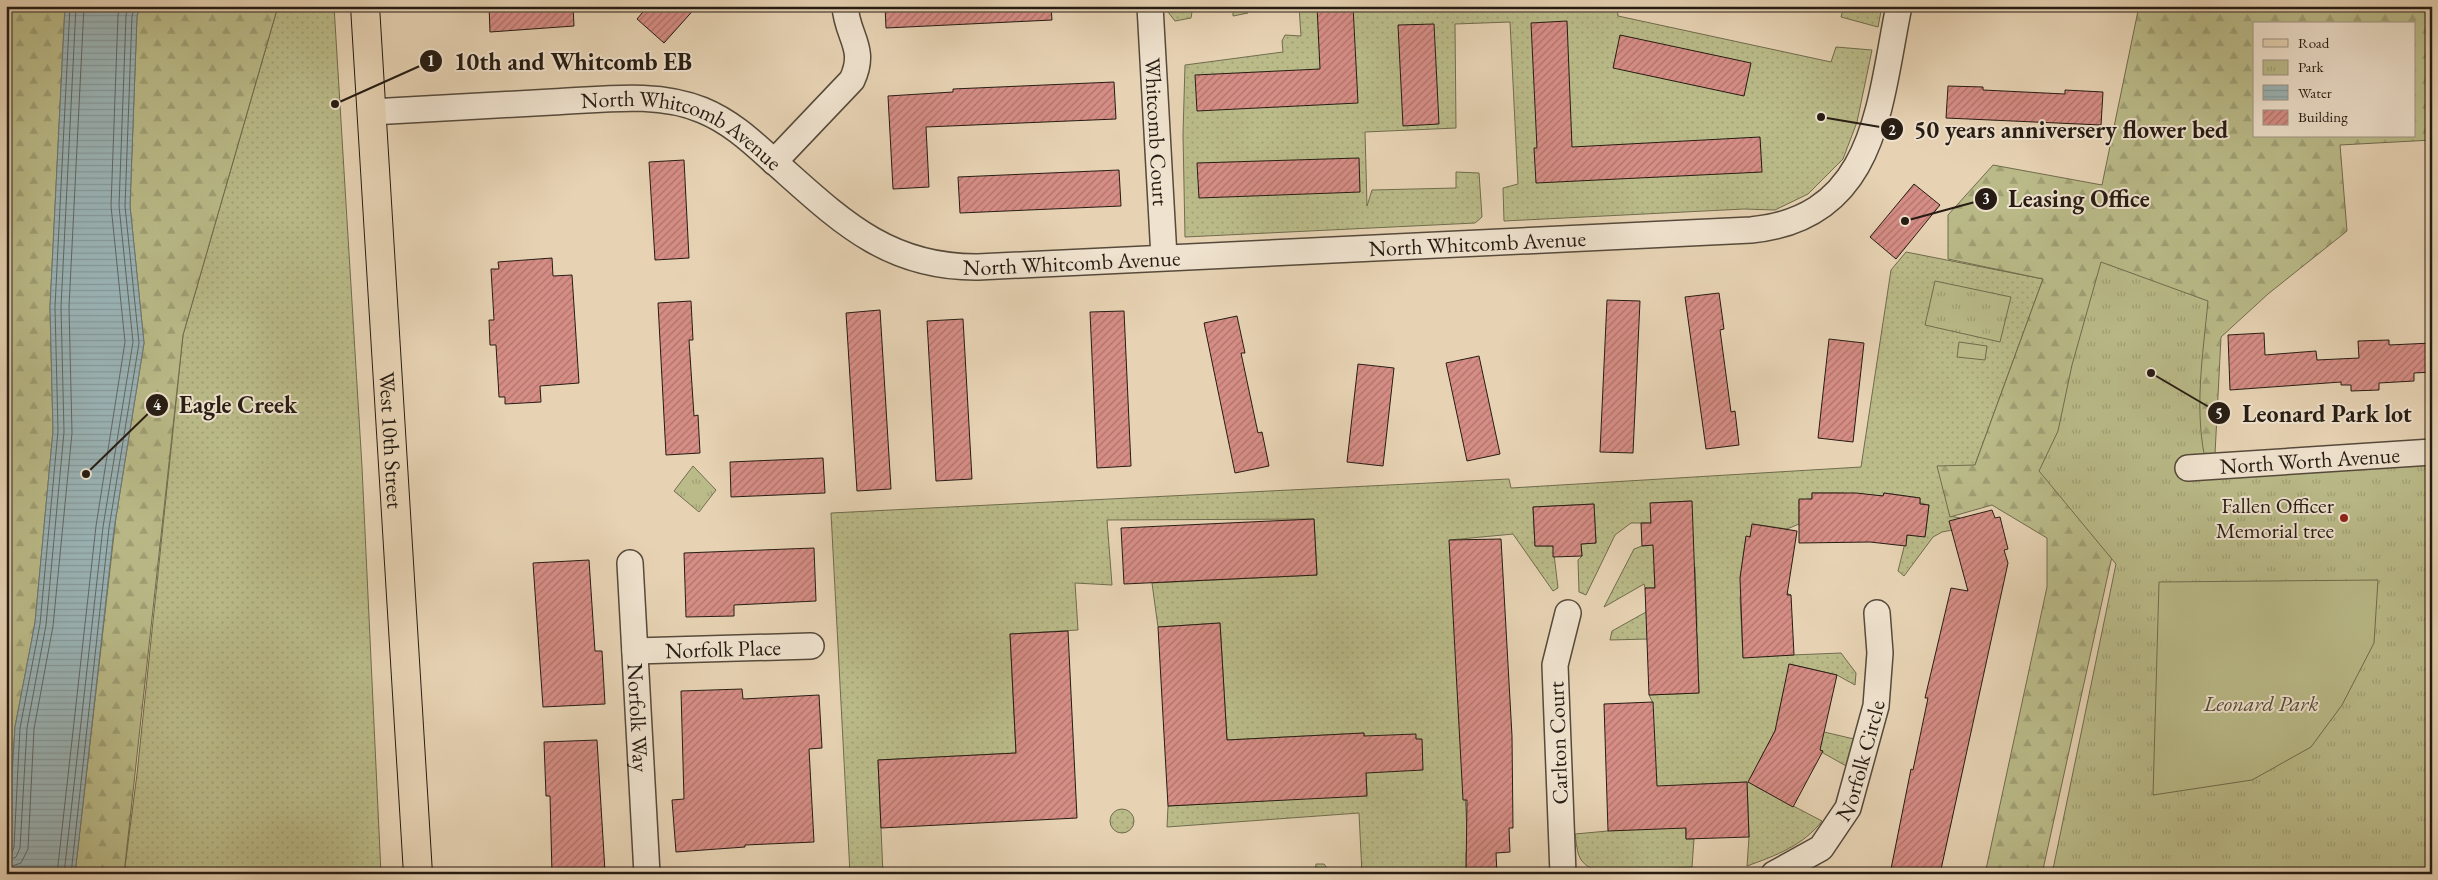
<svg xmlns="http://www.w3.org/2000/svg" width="2438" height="880" viewBox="0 0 2438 880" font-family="'EB Garamond',serif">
<defs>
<pattern id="grass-dots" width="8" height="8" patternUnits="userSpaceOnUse" patternTransform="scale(1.25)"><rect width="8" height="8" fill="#babb89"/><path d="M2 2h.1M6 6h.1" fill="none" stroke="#a0a075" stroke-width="1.8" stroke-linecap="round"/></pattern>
<pattern id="forest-firs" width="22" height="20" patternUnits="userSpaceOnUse" patternTransform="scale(1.25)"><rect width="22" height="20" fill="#babb89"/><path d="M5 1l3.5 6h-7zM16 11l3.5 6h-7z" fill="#a0a075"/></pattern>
<pattern id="park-tufts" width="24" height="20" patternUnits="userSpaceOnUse" patternTransform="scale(1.25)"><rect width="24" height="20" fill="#babb89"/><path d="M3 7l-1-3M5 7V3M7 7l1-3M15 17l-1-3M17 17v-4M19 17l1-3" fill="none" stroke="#a0a075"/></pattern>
<pattern id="water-rules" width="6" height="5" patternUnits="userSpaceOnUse" patternTransform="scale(1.25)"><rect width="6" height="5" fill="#9bb5b8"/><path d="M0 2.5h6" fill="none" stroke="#859b9d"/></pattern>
<pattern id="building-hatch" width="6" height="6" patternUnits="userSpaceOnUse" patternTransform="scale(1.25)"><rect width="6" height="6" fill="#d68d85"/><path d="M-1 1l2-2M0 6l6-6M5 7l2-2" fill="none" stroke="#ad726c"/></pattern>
</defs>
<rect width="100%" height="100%" fill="#e7d3b4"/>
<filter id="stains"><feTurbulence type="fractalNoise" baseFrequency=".004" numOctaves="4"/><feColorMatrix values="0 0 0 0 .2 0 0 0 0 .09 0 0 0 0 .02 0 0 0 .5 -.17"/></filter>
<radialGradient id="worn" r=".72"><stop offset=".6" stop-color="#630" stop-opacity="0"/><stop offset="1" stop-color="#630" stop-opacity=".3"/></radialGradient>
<path fill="url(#grass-dots)" stroke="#706c4e" d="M 278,6 L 334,6 L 362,467 L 381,874 L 124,874 L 137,774 L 183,335 Z
M 1166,6 L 1193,6 L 1191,18 L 1175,21 L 1168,12 Z
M 1233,6 L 1243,6 L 1248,13 L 1233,16 Z
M 1299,6 L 1617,6 L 1618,16 L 1831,62 L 1836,47 L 1872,50 L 1857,122 L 1843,159 L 1808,194 L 1775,210 L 1744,209 L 1504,221 L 1503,188 L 1518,184 L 1510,22 L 1455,24 L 1456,128 L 1365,132 L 1367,206 L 1372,190 L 1456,188 L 1456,172 L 1479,173 L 1482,217 L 1475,223 L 1185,237 L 1183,134 L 1185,65 L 1283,52 L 1282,41 L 1285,35 L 1301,36 Z
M 1844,6 L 1882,6 L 1878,27 L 1841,17 Z
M 1906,252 L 2043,279 L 1975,465 L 1950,516 L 1960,518 L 1963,528 L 1942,532 L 1933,537 L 1904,576 L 1898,571 L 1907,535 L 1925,536 L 1929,505 L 1920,503 L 1920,498 L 1884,493 L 1883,496 L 1871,495 L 1866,532 L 1844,493 L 1812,493 L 1812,499 L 1799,500 L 1799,524 L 1787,529 L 1753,524 L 1750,537 L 1746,537 L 1741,573 L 1791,595 L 1740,597 L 1743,657 L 1841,653 L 1856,673 L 1855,685 L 1837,675 L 1790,664 L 1777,721 L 1854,739 L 1848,767 L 1777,727 L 1750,779 L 1757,783 L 1755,786 L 1822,821 C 1804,845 1775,856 1747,866 L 1749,837 L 1747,782 L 1684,785 L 1686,839 L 1694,839 L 1692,867 L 1600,872 C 1577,864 1578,855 1575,834 L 1608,831 L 1653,703 L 1649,695 L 1699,693 L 1697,633 L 1648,634 L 1648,639 L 1610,640 L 1612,631 L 1646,612 L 1658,628 L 1697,626 L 1695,567 L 1654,569 L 1655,588 L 1645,588 L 1644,584 L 1604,607 L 1634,549 L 1642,546 L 1654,545 L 1691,501 L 1651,503 L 1651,523 L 1631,523 L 1615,535 L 1586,595 L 1579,592 L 1578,560 L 1582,556 L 1581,544 L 1596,543 L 1594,504 L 1533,507 L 1535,546 L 1553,546 L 1558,588 L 1553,591 L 1513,534 L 1450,540 L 1467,829 L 1476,850 L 1466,852 L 1466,874 L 1362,874 L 1359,813 L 1167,827 L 1168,806 L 1367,795 L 1364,733 L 1227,740 L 1220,623 L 1158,627 L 1152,583 L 1317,575 L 1314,519 L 1107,520 L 1112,585 L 1075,583 L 1078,630 L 1010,634 L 1016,753 L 878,760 L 883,874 L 850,874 L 831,513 L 1509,479 L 1511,488 L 1861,467 L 1891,270 Z
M1110 821a12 12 0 1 1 24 0a12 12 0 1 1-24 0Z
M 1316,864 L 1324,864 L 1331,874 L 1315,874 Z"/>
<path fill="url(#forest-firs)" stroke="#706c4e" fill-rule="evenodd" d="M 6,6 L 65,6 L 50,307 L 53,431 L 35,623 L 15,727 L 6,864 Z
M 140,6 L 278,6 L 183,335 L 124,874 L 75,874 L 116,517 L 144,343 L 130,206 L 137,16 Z
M 2139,6 L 2432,6 L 2432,140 L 2340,145 L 2347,231 L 2268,294 L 2221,337 L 2215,454 L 2133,461 L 2042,874 L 1985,874 L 2047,587 L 2047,538 L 1992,505 L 1950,517 L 1937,466 L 1975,465 L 2043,279 L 1948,259 L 1948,215 L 1993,165 L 2102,185 ZM 2254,24 L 2414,24 L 2414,136 L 2254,136 Z"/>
<path fill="url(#park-tufts)" stroke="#706c4e" d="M 2101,262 L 2208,301 C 2203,355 2193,413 2207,467 L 2432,452 L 2432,874 L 2052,874 L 2116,564 L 2039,471 L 2058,431 L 2072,365 Z
M 1935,281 L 2011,297 L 2000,342 L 1925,325 Z
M 693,466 L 716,490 L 699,512 L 674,491 Z"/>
<path fill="#babb89" stroke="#706c4e" d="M 1959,342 L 1987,346 L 1985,360 L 1957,357 Z
M 2378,580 L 2374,643 L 2342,705 L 2311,747 L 2252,780 L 2153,795 L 2159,582 Z"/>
<path fill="url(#water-rules)" stroke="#6c7876" d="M 65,6 L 140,6 L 137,16 L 130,206 L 144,343 L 114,529 L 75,874 L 6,874 L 15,727 L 35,623 L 53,431 L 50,307 Z"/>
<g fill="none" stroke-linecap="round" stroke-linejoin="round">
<path stroke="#606866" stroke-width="1" d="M 6,854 L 12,853 L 14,847 L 20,728 L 40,624 L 58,431 L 55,307 L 70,6
M 6,861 L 16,857 L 20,848 L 27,728 L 46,625 L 64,432 L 61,307 L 76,6
M 6,868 L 21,863 L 28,849 L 34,729 L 53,626 L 72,433 L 69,307 L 84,6
M 57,874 L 96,526 L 125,342 L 111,206 L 118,15 L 120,6
M 64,874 L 103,527 L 133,342 L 119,206 L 126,16 L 128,6
M 71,874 L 109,528 L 139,343 L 125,206 L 132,16 L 135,6"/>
</g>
<path fill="url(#building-hatch)" stroke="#261c13" d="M 489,6 L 573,6 L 574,26 L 490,32 Z
M 648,6 L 697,6 L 664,43 L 637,19 Z
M 885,6 L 1051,6 L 1052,20 L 886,28 Z
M 1317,6 L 1353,6 L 1358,103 L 1197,111 L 1195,75 L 1320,69 Z
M 1567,21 L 1572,147 L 1760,137 L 1762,172 L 1536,183 L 1534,148 L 1537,148 L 1531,23 Z
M 1434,24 L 1439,124 L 1403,126 L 1398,25 Z
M 1620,35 L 1751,63 L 1744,96 L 1613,68 Z
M 1114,82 L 1116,119 L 926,127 L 929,187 L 893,189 L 888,96 L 953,92 L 953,89 Z
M 1948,86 L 1983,87 L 1983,90 L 2065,94 L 2065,90 L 2103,92 L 2101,125 L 1946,118 Z
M 1359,158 L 1360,192 L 1199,198 L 1197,163 Z
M 684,160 L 689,258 L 655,260 L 649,162 Z
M 1119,170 L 1121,206 L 960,213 L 958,177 Z
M 1914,184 L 1940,205 L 1896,259 L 1870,237 Z
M 552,258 L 553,276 L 572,275 L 579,383 L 540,386 L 541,402 L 505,404 L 505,397 L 499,397 L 496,345 L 490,345 L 489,320 L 494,320 L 491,269 L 499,269 L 498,262 Z
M 1719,293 L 1724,329 L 1720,330 L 1731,412 L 1735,411 L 1739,445 L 1706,449 L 1685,297 Z
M 1607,300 L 1640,301 L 1633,453 L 1600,452 Z
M 691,301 L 693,340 L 689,340 L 694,416 L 698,415 L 700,453 L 666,455 L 658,303 Z
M 880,310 L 891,489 L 857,491 L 846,313 Z
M 1124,311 L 1131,466 L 1097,468 L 1090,312 Z
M 1237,316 L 1245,353 L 1241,353 L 1258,433 L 1262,432 L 1269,466 L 1235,473 L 1204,323 Z
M 963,319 L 972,479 L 936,481 L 927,321 Z
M 2264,333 L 2265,355 L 2316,351 L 2317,360 L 2359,358 L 2358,341 L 2389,340 L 2389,345 L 2432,343 L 2432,372 L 2414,373 L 2414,381 L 2379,383 L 2379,390 L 2351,391 L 2351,385 L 2341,385 L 2341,382 L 2230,390 L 2228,335 Z
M 1829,339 L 1864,343 L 1853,442 L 1818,438 Z
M 1479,356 L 1500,454 L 1467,461 L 1446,363 Z
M 1358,364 L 1394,368 L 1383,466 L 1347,462 Z
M 823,458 L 825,493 L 731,497 L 730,462 Z
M 1812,493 L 1856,493 L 1883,496 L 1884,493 L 1920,498 L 1920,504 L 1929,505 L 1925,537 L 1907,535 L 1906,546 L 1870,542 L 1799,543 L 1799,499 L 1812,499 Z
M 1692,501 L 1699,693 L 1649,695 L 1645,588 L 1655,588 L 1653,545 L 1642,546 L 1641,523 L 1651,523 L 1650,503 Z
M 1594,504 L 1596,543 L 1581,544 L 1582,556 L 1553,557 L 1553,546 L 1535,546 L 1533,507 Z
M 1992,510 L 1995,518 L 2000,517 L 2008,549 L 2004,550 L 2008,563 L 1940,874 L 1890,874 L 1911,769 L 1913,770 L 1928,698 L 1925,698 L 1951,588 L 1968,591 L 1949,521 Z
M 1314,519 L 1317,575 L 1124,584 L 1121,528 Z
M 1752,524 L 1797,531 L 1787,595 L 1791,595 L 1794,655 L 1743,658 L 1740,578 L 1746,536 L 1750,537 Z
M 1501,539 L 1512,736 L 1513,828 L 1509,828 L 1510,852 L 1496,853 L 1497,874 L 1466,874 L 1467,800 L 1463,800 L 1449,540 Z
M 814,548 L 816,601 L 734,605 L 734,616 L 686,617 L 684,553 Z
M 589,560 L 595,651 L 602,651 L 605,704 L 543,707 L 533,563 Z
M 1220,623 L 1227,740 L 1364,733 L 1364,736 L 1416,734 L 1416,739 L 1422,739 L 1423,770 L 1366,773 L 1367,796 L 1168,806 L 1158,627 Z
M 1068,631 L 1077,818 L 881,828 L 878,760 L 1016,753 L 1010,634 Z
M 1789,664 L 1837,675 L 1820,750 L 1823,751 L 1793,807 L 1748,782 L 1775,731 Z
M 742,689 L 743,699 L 819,695 L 822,748 L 809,749 L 814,842 L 745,845 L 745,847 L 676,852 L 672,800 L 684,799 L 681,691 Z
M 1653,702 L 1657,786 L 1747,782 L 1749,837 L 1686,839 L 1686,828 L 1608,831 L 1604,704 Z
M 597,740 L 605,872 L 552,874 L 550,796 L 546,796 L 544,742 Z"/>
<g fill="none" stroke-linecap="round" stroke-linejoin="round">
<g stroke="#564a3b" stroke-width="28">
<g id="minor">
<path id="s1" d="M 1150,6 L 1164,257"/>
<path id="s2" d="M 371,112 C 431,109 492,105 552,102 C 601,100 656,91 702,110 C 729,121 749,139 770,158 C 836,216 884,268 978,267 L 1751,230 C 1877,218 1879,103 1899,6"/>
<path d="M 774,162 L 852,80 C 867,48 847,37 845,6"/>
<path id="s3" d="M 2188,468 L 2432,452"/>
<path id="s4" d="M 630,563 L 647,874"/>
<path id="s5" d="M 635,651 L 811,646"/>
<path d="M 1563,874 L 1555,665 L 1568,613"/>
<path id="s6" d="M 1774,874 L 1821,848 L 1848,808 L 1876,706 L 1880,653 L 1877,613"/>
</g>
</g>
<g stroke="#261c13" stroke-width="30">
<g id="primary">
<path id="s7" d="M 365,6 L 418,874"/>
</g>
</g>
<use href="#minor" stroke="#efe2ce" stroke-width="25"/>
<use href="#primary" stroke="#e7d3b4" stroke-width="28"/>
</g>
<circle fill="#8f2418" stroke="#efe2ce" stroke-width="2" cx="2344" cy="518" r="5"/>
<g text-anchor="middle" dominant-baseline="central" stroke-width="4" stroke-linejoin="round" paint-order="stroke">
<g font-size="22" fill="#261c13" stroke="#efe2ce">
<text stroke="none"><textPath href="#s1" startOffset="126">Whitcomb Court</textPath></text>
<text stroke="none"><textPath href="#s2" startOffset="319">North Whitcomb Avenue</textPath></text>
<text stroke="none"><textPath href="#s2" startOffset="1158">North Whitcomb Avenue</textPath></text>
<text stroke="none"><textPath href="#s2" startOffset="752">North Whitcomb Avenue</textPath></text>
<text stroke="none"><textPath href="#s7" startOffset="435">West 10th Street</textPath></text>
<text stroke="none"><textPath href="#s3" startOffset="122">North Worth Avenue</textPath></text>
<text stroke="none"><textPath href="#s5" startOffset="88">Norfolk Place</textPath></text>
<text stroke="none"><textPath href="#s4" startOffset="155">Norfolk Way</textPath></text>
<text transform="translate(1558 743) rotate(-92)">Carlton Court</text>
<text stroke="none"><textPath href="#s6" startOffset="151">Norfolk Circle</textPath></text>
</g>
<g font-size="22" fill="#261c13" stroke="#efe2ce" text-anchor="end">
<text x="2334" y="505">Fallen Officer<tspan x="2334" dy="25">Memorial tree</tspan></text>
</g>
<g font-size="22" font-style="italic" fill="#524c36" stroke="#efe2ce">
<text x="2261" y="703">Leonard Park</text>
</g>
</g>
<path fill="none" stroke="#261c13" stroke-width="2" d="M335 104L431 61M1821 117L1892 129M1905 221L1986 199M86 474L157 405M2151 373L2219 413"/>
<g fill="#261c13" stroke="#efe2ce" stroke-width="2">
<circle cx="335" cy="104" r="5"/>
<circle cx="1821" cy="117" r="5"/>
<circle cx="1905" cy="221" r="5"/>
<circle cx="86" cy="474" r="5"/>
<circle cx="2151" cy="373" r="5"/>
<circle cx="431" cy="61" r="12"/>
<circle cx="1892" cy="129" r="12"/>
<circle cx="1986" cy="199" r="12"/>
<circle cx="157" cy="405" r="12"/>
<circle cx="2219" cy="413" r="12"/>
</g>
<g font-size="15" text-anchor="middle" font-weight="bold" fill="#fff">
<text x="431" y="66">1</text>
<text x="1892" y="135">2</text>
<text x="1986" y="204">3</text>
<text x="157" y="410">4</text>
<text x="2219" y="419">5</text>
</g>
<g font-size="24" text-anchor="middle" font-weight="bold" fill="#261c13" stroke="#efe2ce" stroke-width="4" stroke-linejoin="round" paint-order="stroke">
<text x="573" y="70">10th and Whitcomb EB</text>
<text x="2071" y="138">50 years anniversery flower bed</text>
<text x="2079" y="207">Leasing Office</text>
<text x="238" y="413">Eagle Creek</text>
<text x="2327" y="422">Leonard Park lot</text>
</g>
<rect width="2438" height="880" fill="none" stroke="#e7d3b4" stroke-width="25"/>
<rect x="8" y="8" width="2423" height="865" fill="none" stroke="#261c13" stroke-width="2.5"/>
<rect x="12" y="12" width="2413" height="855" fill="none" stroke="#261c13"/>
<rect x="2253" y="22" width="162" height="115" fill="#efe2ce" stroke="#9f9383"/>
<rect x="2263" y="39" width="25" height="8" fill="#e7d3b4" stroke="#9f9383"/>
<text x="2298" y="48" font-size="15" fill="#261c13">Road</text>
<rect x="2263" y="60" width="25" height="15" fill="url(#park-tufts)" stroke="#9f9383"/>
<text x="2298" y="72" font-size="15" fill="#261c13">Park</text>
<rect x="2263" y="85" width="25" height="15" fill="url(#water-rules)" stroke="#9f9383"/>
<text x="2298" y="98" font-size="15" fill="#261c13">Water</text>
<rect x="2263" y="110" width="25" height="15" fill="url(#building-hatch)" stroke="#9f9383"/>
<text x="2298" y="122" font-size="15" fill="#261c13">Building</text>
<rect width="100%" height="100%" filter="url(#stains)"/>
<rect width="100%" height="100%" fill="url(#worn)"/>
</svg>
